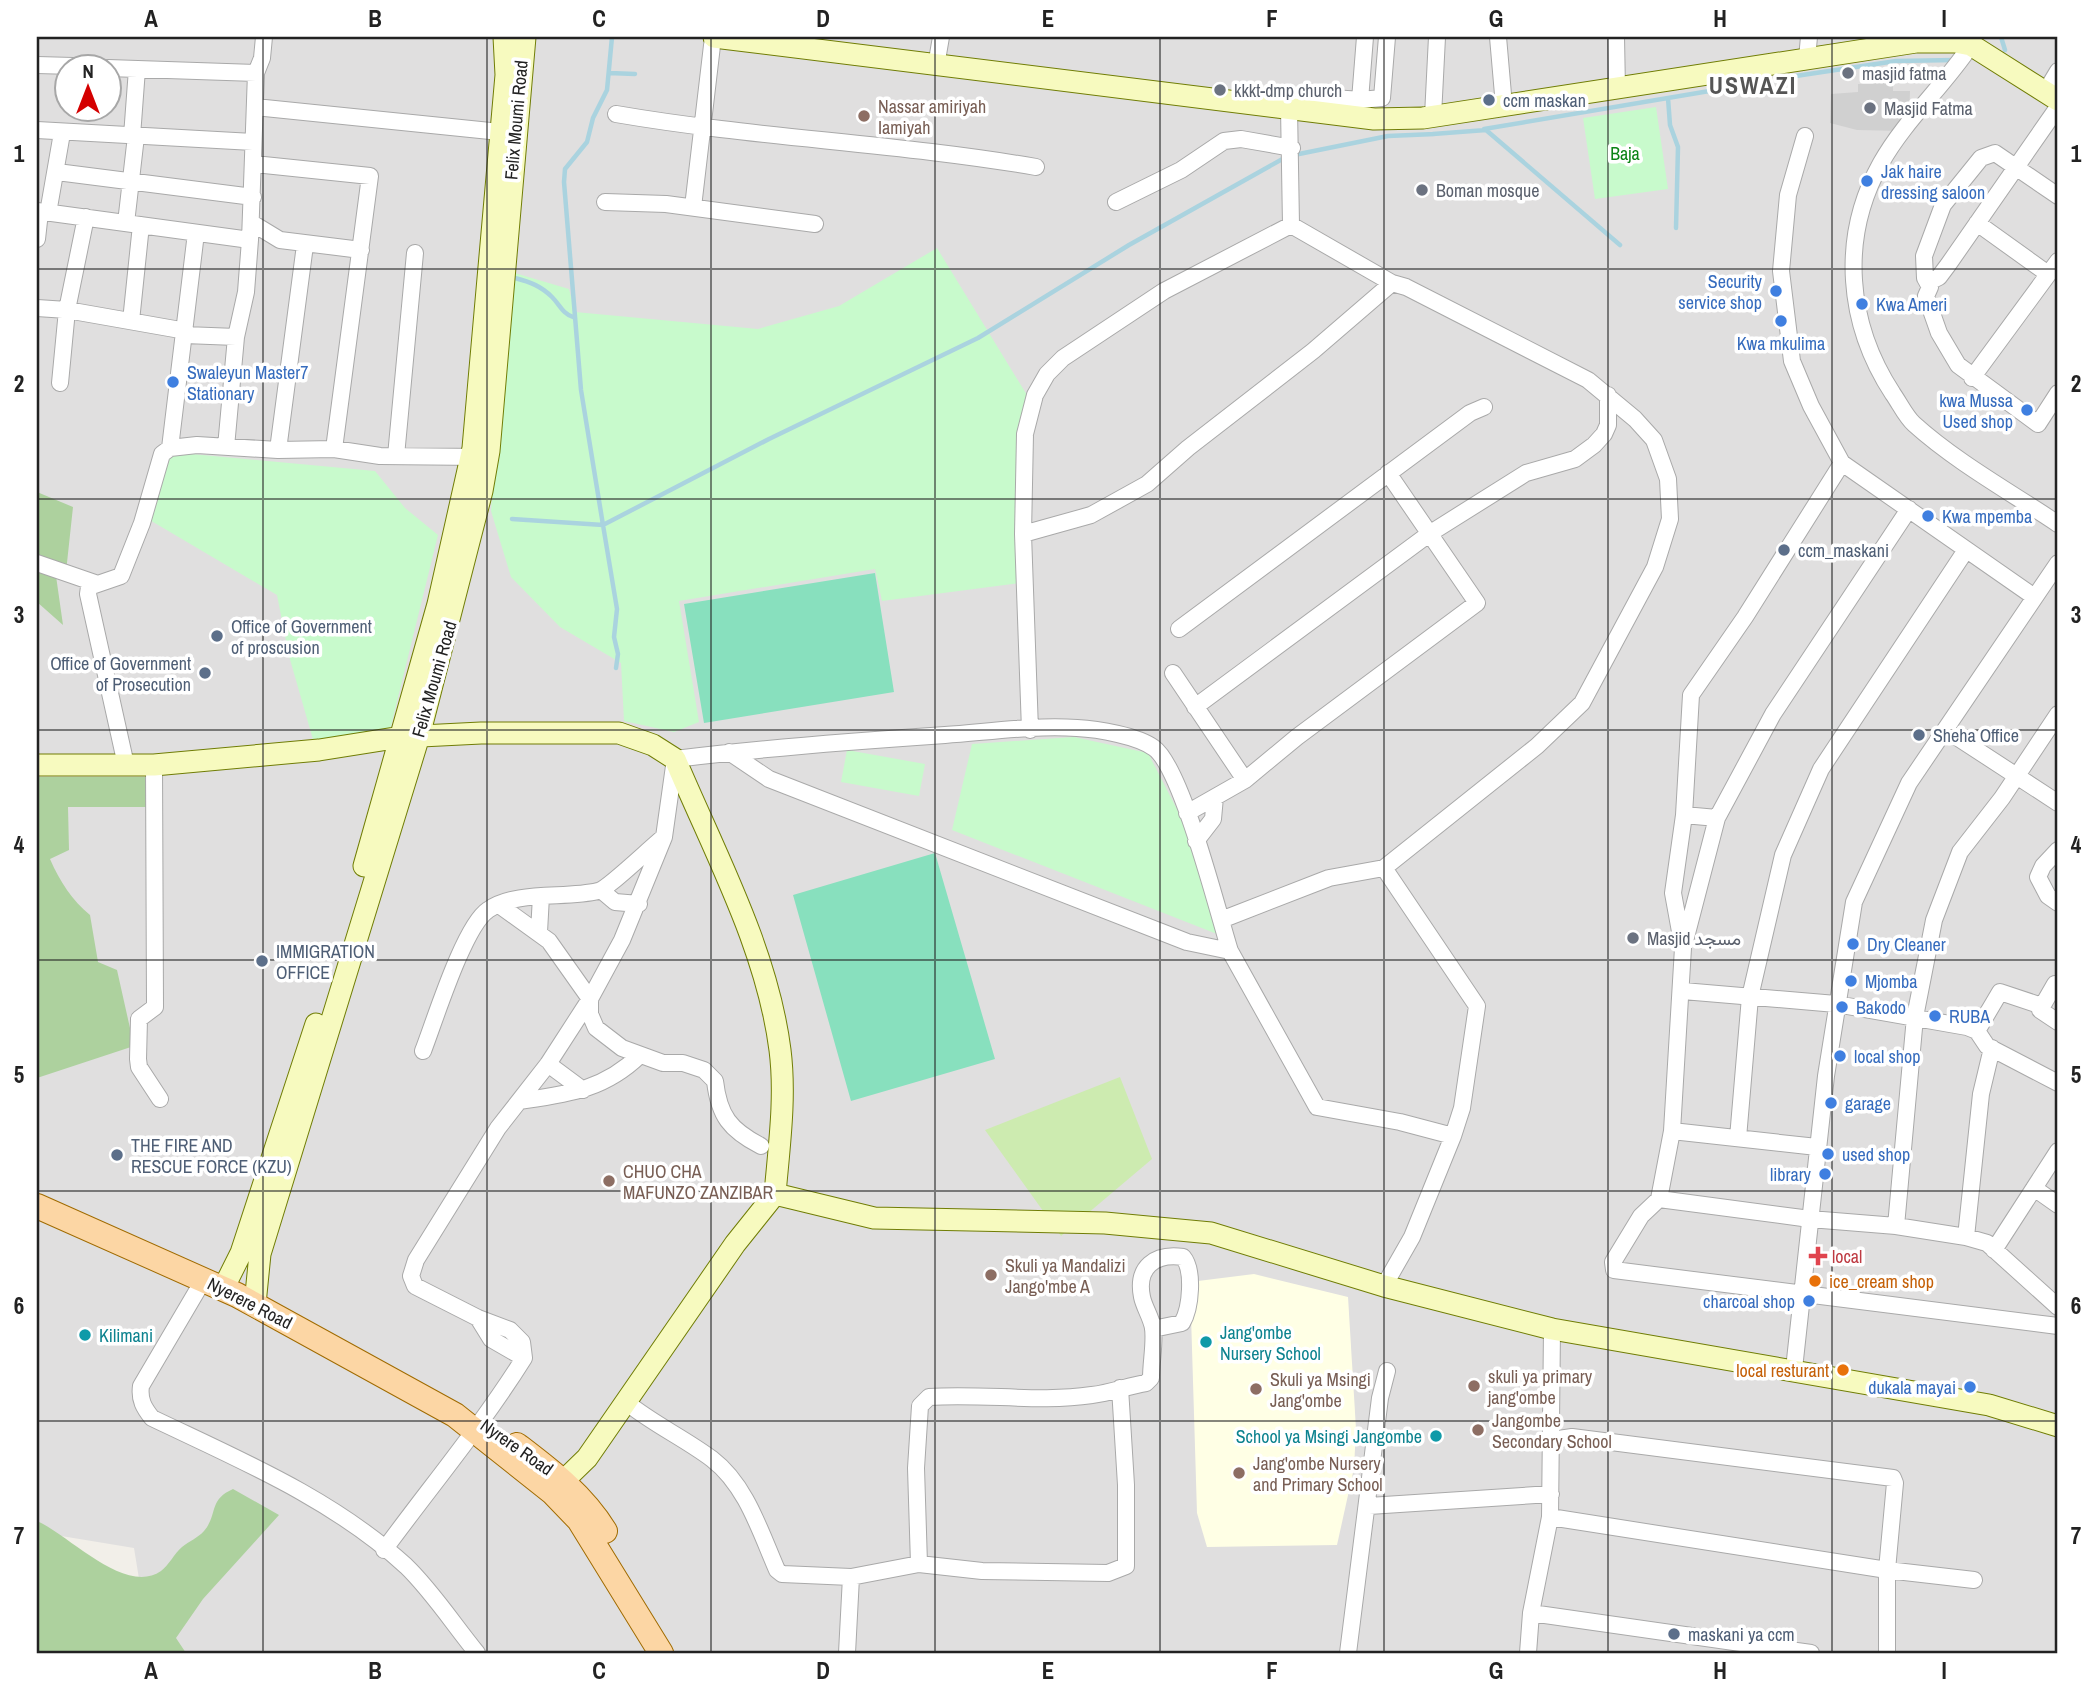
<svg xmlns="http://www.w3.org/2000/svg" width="2095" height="1690" viewBox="0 0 2095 1690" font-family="'Archivo Narrow',Vazirmatn,sans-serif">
<rect width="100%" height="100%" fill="#f2efe9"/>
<path fill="#e0dfdf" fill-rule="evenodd" d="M 37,37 L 2058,37 L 2058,1653 L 151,1653 L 134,1548 L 37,1532 ZM 66,66 L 108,66 L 108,108 L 66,108 Z"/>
<path fill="#ffffe5" d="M 1254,1274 L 1348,1297 L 1356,1429 L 1354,1468 L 1337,1545 L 1207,1547 L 1197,1513 L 1190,1282 Z"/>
<path fill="#d0d0d0" d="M 1874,80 L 1893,84 L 1893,91 L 1910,91 L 1909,122 L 1901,131 L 1857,130 L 1830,123 L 1831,94 L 1858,92 L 1858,84 L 1873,84 Z"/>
<path fill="#cdebb0" d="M 1120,1077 L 1152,1159 L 1061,1236 L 985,1130 Z"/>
<path fill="#add19e" d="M 37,492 L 73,507 L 66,572 L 56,576 L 63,625 L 37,602 Z
M 37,777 L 148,777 L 149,807 L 68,807 L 69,850 L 50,859 C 60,882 72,900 90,915 L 98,962 L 117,970 L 134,1046 L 37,1078 Z
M 233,1489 L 279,1515 L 203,1599 L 176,1638 L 186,1653 L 37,1653 L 37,1521 C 68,1534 125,1596 161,1571 C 169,1565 174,1554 182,1547 C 189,1541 198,1538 204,1531 C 218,1515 208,1500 233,1489 Z"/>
<path fill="#c8facc" d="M 1656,107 L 1668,189 L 1595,199 L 1583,118 Z
M 937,248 L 1030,400 L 1016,497 L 1019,583 L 882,601 L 875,569 L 679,601 L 699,722 L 674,732 L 624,721 L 621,663 L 560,627 L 511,577 L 491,511 L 508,271 L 569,289 L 575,312 L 758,329 L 839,306 Z
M 181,453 L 375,471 L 405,508 L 438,535 L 389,734 L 316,750 L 289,656 L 277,595 L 148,519 L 166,457 Z
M 1074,737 L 1148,753 L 1182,819 L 1217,934 L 952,830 L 972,744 Z
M 847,750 L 925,764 L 919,796 L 841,782 Z"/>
<path fill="#88e0be" d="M 875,573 L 894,692 L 704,723 L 684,604 Z
M 935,853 L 995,1059 L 851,1101 L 793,895 Z"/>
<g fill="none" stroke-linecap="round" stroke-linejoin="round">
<path stroke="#aad3df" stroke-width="4.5" d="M 800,37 L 812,39
M 2001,37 L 2005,50
M 609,73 L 635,74
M 1789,77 L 1896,61 L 1955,60
M 1668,98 L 1670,125 L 1678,147 L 1676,228
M 1484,129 L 1745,85
M 1433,134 L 1486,130 L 1620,245
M 1294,155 L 1388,136 L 1435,134
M 515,278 C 530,282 541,286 552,297 C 560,305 562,313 573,317
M 512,519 L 603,525 L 581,390 L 564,182 L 565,169 L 587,142 L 593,118 L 607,90 L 612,37
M 616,668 L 618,654 L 614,637 L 617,609 L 603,525 L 769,439 L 978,338 L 1129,245 L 1286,157"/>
<g stroke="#a9a9a9" stroke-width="18">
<path id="street" d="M 1498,37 L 1504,106
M 1616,37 L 1617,90
M 1971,45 C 1944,86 1905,120 1881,163 C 1839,238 1847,324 1893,394 C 1900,404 1906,417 1914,424 C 1956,462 2012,493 2058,524
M 1807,58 L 1809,37
M 37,65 L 73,66
M 936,66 L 941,37
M 108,68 L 256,73
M 2046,91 L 2058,71
M 1360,100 L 1382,98 L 1387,37
M 255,107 L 500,132
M 616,114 C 755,138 897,143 1036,167
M 1433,116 L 1437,37
M 37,130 L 253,142
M 132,136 L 137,69
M 1805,136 L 1788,195 L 1781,271 L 1792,361 L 1811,406 L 1842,463 L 2033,596
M 254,164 L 370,176 L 334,449
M 57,172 L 253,197
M 2058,196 L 1995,153 L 1981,158 L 1943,205 L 1924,256 L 1925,278 L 1930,287 L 1926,296 L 1939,333 L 1958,365 L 2038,424 L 2058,393
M 605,202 L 666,204 L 815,224
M 1116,202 L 1181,170 L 1224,141 L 1241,139 L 1292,148
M 693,207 L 713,37
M 37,211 L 250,240 L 256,73 L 262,58 L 264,37
M 48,213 L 62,133
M 86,217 L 67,310 L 186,331
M 126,223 L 136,136
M 252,223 L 280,240 L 361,250
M 1977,223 L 2048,274
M 1291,225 L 1289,108 C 1312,96 1335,98 1360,100 L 1365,37
M 37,239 L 40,212
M 1929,282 L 1939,277 L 1948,265 L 2058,107
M 37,308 L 67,310 L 60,383
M 131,321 L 141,225
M 185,335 L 236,337 L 246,292 L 250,240
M 1972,378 L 2058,261
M 226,447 L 236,337
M 170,448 L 196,233
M 278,450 L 305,245
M 396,456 L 415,253
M 1023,534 L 1091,515 L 1147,484 L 1188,448 L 1313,351 L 1392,283
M 37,563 L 95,583
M 1179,629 L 1470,413 L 1484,407
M 1173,673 L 1245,780 L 1297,737 L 1477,603 L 1388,473
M 1195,707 L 1429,534 L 1526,473 L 1575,459 L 1594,445 L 1604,434 L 1608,425 L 1608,395
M 1030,730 L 1023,534 L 1025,434 L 1035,395 L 1047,374 L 1063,358 L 1164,291 L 1291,225
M 1946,730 L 2058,803
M 126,765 L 88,594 L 89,587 L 121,576 L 142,523 L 162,454 L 170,448 L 197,445 L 278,450 L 334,449 L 380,456 L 480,457
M 154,765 L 155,1007 L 139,1019 L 138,1059 L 139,1067 L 160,1099
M 1187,813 L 1245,780
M 1684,815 L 1673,893 L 1683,948 L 1672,1131 L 1659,1199 L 1641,1216 L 1613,1262 L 1614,1270 L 2058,1326
M 1717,818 L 1684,815 L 1691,695 L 1745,617 L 1842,463
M 1196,841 L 1213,819 L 1215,797
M 2058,850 L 2043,866 L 2038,877 L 2048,896 L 2058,903
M 1384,868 L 1477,1006 L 1462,1108 L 1453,1136 L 1412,1237 L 1384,1286
M 602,891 L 615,902 L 639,904
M 499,905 L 549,941 L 590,999 L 590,1014 L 596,1028 L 622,1048 L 663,1063 L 683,1063 L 704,1070 L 715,1081 C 719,1116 730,1130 761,1146
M 1221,920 L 1329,878 L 1384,868 L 1537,746 L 1582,703 L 1655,567 L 1670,519 L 1668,479 L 1654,440 L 1635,419 L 1588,380 L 1406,287 L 1392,283 L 1291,225
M 539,932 L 541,896
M 1685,941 L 1717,818 L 1773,714 L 1909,509
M 1230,951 L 1317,1107 L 1400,1122 L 1453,1136
M 2055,984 L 2040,1010 L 2058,1022
M 1683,991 L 1836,1004 L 1967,1027 L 1977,1031 L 1987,1046 L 2058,1083
M 1977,1031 L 2000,992 L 2042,1006
M 423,1051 C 435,1020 464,926 488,910 C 516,890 566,899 598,891 C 608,889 652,846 664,837
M 548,1064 L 583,1090
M 520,1101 C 568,1094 604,1090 640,1055
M 1672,1131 L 1817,1147
M 1738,1138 L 1750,997 L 1783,855 L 1821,769 L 1966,550
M 2034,1188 L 2058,1205
M 1659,1199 L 1810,1219 L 1896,1226 L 1915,1017 L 1934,920 L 1960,852 L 2002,798 L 2058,714
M 1896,1226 L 1966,1237 L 1981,1094 L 1992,1048
M 1966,1237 L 1987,1243 L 2058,1307
M 1994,1250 L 2058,1151
M 204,1279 L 141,1386 C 139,1400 144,1408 152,1418 C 240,1460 333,1499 406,1566 C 432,1591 454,1625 477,1653
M 478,1318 L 491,1339 L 524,1358
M 1794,1369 L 1826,1076 L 1854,902 L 1909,783 L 2058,563
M 626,1402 C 653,1424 684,1438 712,1459 C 746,1485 760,1531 777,1570 L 782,1574 L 851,1577 L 919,1564 L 982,1571 L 1108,1573 L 1126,1566 L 1126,1485 L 1120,1388
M 1552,1440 L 1572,1437 L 1893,1478 L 1895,1483 L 1887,1570 L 1887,1653
M 1369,1506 L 1551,1494
M 1550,1517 L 1887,1570 L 1974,1580
M 384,1550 C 431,1486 482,1425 524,1358 L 522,1342 L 510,1330 L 478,1318 L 415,1286 L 411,1276 L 416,1260 L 498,1128 L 548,1064 L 590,999 L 622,940 L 664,837 L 675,759 C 765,748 854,741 945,735 C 988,732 1034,725 1077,728 C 1098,729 1138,736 1154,748 C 1182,768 1218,913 1230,951 L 1187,942 L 769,779 L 729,752
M 919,1564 L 916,1468 L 920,1406 L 929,1397 C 983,1393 1039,1403 1092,1395 C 1110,1393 1128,1386 1146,1383 L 1151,1378 C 1151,1362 1155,1343 1153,1328 C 1151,1317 1144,1307 1142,1297 C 1136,1267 1155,1253 1183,1257 C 1194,1270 1191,1308 1182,1323 L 1153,1329
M 1531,1613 L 1811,1653
M 847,1653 L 851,1577
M 1348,1653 L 1380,1398 L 1387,1371
M 1528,1653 L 1531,1613 L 1550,1517 L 1552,1329"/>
</g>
<g stroke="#707d05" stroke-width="23">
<path id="secondary" d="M 714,37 L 1374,119 L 1423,118 L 1916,42 L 1955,42 L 1971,45 L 2058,100
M 37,765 L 154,765 L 319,750 L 401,737 L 481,733 L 619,733 L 653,745 L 675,759 C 714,852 767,948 780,1050 C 786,1097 779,1147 775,1194
M 364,866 L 438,604 L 473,448 L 506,75 L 504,37
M 223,1289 L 241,1253 L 316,1024
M 255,1304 L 260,1254 L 419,736 L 482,491 L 489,451 L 525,37
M 552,1492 L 587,1458 L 735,1244 L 775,1194 L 874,1218 L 1105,1223 L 1211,1233 L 1384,1286 L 1552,1329 L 1989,1405 L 2058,1426"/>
</g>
<g stroke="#a06b00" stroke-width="26">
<path id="primary" d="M 37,1206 L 237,1295 L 455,1415 L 552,1492 L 579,1520 L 661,1653
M 517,1445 C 551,1471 582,1494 605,1531"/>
</g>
<use href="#street" stroke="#fff" stroke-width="16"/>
<use href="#secondary" stroke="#f7fabf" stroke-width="21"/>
<use href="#primary" stroke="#fcd6a4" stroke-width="24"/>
</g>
<path fill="none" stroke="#222" stroke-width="2" stroke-opacity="0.55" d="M 263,37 L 263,1653M 487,37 L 487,1653M 711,37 L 711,1653M 935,37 L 935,1653M 1160,37 L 1160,1653M 1384,37 L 1384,1653M 1608,37 L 1608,1653M 1832,37 L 1832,1653M 37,269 L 2058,269M 37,499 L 2058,499M 37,730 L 2058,730M 37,960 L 2058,960M 37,1191 L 2058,1191M 37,1421 L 2058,1421"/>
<g fill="#6b7280" stroke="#fff" stroke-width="2.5">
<circle cx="1848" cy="73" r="7"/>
<circle cx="1220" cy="90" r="7"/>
<circle cx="1870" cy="108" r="7"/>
<circle cx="1422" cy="190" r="7"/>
<circle cx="1633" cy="938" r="7"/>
</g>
<g fill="#5c6f8a" stroke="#fff" stroke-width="2.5">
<circle cx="1489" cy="100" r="7"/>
<circle cx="1784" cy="550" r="7"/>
<circle cx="217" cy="636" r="7"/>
<circle cx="205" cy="673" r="7"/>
<circle cx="1919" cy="735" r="7"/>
<circle cx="262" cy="961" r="7"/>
<circle cx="117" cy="1155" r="7"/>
<circle cx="1674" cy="1634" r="7"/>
</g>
<g fill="#8d6e63" stroke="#fff" stroke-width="2.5">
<circle cx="864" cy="116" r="7"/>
<circle cx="609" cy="1181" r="7"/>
<circle cx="991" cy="1275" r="7"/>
<circle cx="1474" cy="1386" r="7"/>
<circle cx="1256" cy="1389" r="7"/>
<circle cx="1478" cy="1430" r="7"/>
<circle cx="1239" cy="1473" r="7"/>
</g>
<g fill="#3f7fe0" stroke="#fff" stroke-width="2.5">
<circle cx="1867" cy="181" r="7"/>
<circle cx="1776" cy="291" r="7"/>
<circle cx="1862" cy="304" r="7"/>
<circle cx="1781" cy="321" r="7"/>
<circle cx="173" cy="382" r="7"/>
<circle cx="2027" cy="410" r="7"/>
<circle cx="1928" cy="516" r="7"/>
<circle cx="1853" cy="944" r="7"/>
<circle cx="1851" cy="981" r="7"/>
<circle cx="1842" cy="1007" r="7"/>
<circle cx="1935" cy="1016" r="7"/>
<circle cx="1840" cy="1056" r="7"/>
<circle cx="1831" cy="1103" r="7"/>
<circle cx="1828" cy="1154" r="7"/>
<circle cx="1825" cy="1174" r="7"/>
<circle cx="1809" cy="1301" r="7"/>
<circle cx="1970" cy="1387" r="7"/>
</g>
<path fill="#e0444e" stroke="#fff" stroke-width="2.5" d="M1814.5 1245.5h7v7h7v7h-7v7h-7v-7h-7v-7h7z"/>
<g fill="#e8710a" stroke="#fff" stroke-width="2.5">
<circle cx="1815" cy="1281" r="7"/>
<circle cx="1843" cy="1370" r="7"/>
</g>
<g fill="#0f9aa8" stroke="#fff" stroke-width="2.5">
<circle cx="85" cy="1335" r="7"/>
<circle cx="1206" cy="1342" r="7"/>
<circle cx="1436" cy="1436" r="7"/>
</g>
<g text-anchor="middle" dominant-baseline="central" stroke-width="7" stroke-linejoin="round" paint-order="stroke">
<g font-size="18" fill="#5b616d" stroke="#fff" text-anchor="start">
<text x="1862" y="73">masjid fatma</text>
<text x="1234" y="90">kkkt-dmp church</text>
<text x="1884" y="108">Masjid Fatma</text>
<text x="1436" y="190">Boman mosque</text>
<text x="1647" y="938">Masjid مسجد</text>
</g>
<g font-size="18" fill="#4e5e75" stroke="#fff" text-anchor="start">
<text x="1503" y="100">ccm maskan</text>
<text x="1798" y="550">ccm_maskani</text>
<text x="231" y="626">Office of Government<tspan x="231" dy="21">of proscusion</tspan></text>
<text x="191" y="663" text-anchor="end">Office of Government<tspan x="191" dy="21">of Prosecution</tspan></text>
<text x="1933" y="735">Sheha Office</text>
<text x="276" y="951">IMMIGRATION<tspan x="276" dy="21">OFFICE</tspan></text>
<text x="131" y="1145">THE FIRE AND<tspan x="131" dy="21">RESCUE FORCE (KZU)</tspan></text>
<text x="1688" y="1634">maskani ya ccm</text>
</g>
<g font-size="18" fill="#785e54" stroke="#fff" text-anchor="start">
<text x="878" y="106">Nassar amiriyah<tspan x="878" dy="21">Iamiyah</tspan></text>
<text x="623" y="1171">CHUO CHA<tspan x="623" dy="21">MAFUNZO ZANZIBAR</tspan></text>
<text x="1005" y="1265">Skuli ya Mandalizi<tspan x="1005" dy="21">Jango'mbe A</tspan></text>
<text x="1488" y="1376">skuli ya primary<tspan x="1488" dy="21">jang'ombe</tspan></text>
<text x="1270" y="1379">Skuli ya Msingi<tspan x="1270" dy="21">Jang'ombe</tspan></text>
<text x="1492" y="1420">Jangombe<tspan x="1492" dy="21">Secondary School</tspan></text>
<text x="1253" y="1463">Jang'ombe Nursery<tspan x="1253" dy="21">and Primary School</tspan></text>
</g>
<g font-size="18" fill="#222" stroke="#fff">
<text transform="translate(516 120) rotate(-85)">Felix Moumi Road</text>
<text transform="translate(434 679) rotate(-74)">Felix Moumi Road</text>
<text transform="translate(250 1303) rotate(27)">Nyerere Road</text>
<text transform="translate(517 1447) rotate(35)">Nyrere Road</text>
</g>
<g font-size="18" fill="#0c8416" stroke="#fff">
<text x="1625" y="153">Baja</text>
</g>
<g font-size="18" fill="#366cbe" stroke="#fff" text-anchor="start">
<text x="1881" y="171">Jak haire<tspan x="1881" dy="21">dressing saloon</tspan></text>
<text x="1762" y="281" text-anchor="end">Security<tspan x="1762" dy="21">service shop</tspan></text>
<text x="1876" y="304">Kwa Ameri</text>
<text x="1781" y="343" text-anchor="middle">Kwa mkulima</text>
<text x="187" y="372">Swaleyun Master7<tspan x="187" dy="21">Stationary</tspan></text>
<text x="2013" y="400" text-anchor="end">kwa Mussa<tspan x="2013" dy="21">Used shop</tspan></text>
<text x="1942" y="516">Kwa mpemba</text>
<text x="1867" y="944">Dry Cleaner</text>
<text x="1865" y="981">Mjomba</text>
<text x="1856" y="1007">Bakodo</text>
<text x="1949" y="1016">RUBA</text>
<text x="1854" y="1056">local shop</text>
<text x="1845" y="1103">garage</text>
<text x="1842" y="1154">used shop</text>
<text x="1811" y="1174" text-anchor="end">library</text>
<text x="1795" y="1301" text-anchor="end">charcoal shop</text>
<text x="1956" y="1387" text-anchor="end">dukala mayai</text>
</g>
<g font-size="18" fill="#be3a42" stroke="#fff" text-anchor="start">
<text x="1832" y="1256">local</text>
</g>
<g font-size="18" fill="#c56008" stroke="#fff" text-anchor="start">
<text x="1829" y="1281">ice_cream shop</text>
<text x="1829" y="1370" text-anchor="end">local resturant</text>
</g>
<g font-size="18" fill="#0d838f" stroke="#fff" text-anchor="start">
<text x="1220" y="1332">Jang'ombe<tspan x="1220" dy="21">Nursery School</tspan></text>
<text x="99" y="1335">Kilimani</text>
<text x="1422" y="1436" text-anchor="end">School ya Msingi Jangombe</text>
</g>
<g font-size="24" font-weight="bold" letter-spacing="2" fill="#555" stroke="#fff">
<text x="1753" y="85">USWAZI</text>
</g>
</g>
<rect width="2095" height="1690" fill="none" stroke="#ffffff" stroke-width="77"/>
<g transform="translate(88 88)"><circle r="33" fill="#ffffff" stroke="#a7a7a7" stroke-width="2"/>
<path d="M0-5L12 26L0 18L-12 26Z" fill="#d40000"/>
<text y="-10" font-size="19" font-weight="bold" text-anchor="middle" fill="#222222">N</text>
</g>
<rect x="38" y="38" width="2018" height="1614" fill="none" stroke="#222" stroke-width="2.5"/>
<g font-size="23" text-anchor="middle" font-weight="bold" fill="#222">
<text x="151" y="27">A</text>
<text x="375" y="27">B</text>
<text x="599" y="27">C</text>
<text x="823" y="27">D</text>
<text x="1048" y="27">E</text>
<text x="1272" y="27">F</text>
<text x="1496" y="27">G</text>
<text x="1720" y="27">H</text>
<text x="1944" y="27">I</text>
<text x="19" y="162">1</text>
<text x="2076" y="162">1</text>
<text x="19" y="392">2</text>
<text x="2076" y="392">2</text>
<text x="19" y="623">3</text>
<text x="2076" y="623">3</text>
<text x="19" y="853">4</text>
<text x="2076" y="853">4</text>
<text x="19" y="1083">5</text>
<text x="2076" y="1083">5</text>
<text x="19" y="1314">6</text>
<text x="2076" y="1314">6</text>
<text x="19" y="1544">7</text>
<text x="2076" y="1544">7</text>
<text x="151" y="1679">A</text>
<text x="375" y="1679">B</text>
<text x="599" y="1679">C</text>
<text x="823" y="1679">D</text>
<text x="1048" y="1679">E</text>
<text x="1272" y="1679">F</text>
<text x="1496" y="1679">G</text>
<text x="1720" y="1679">H</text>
<text x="1944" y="1679">I</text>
</g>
</svg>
